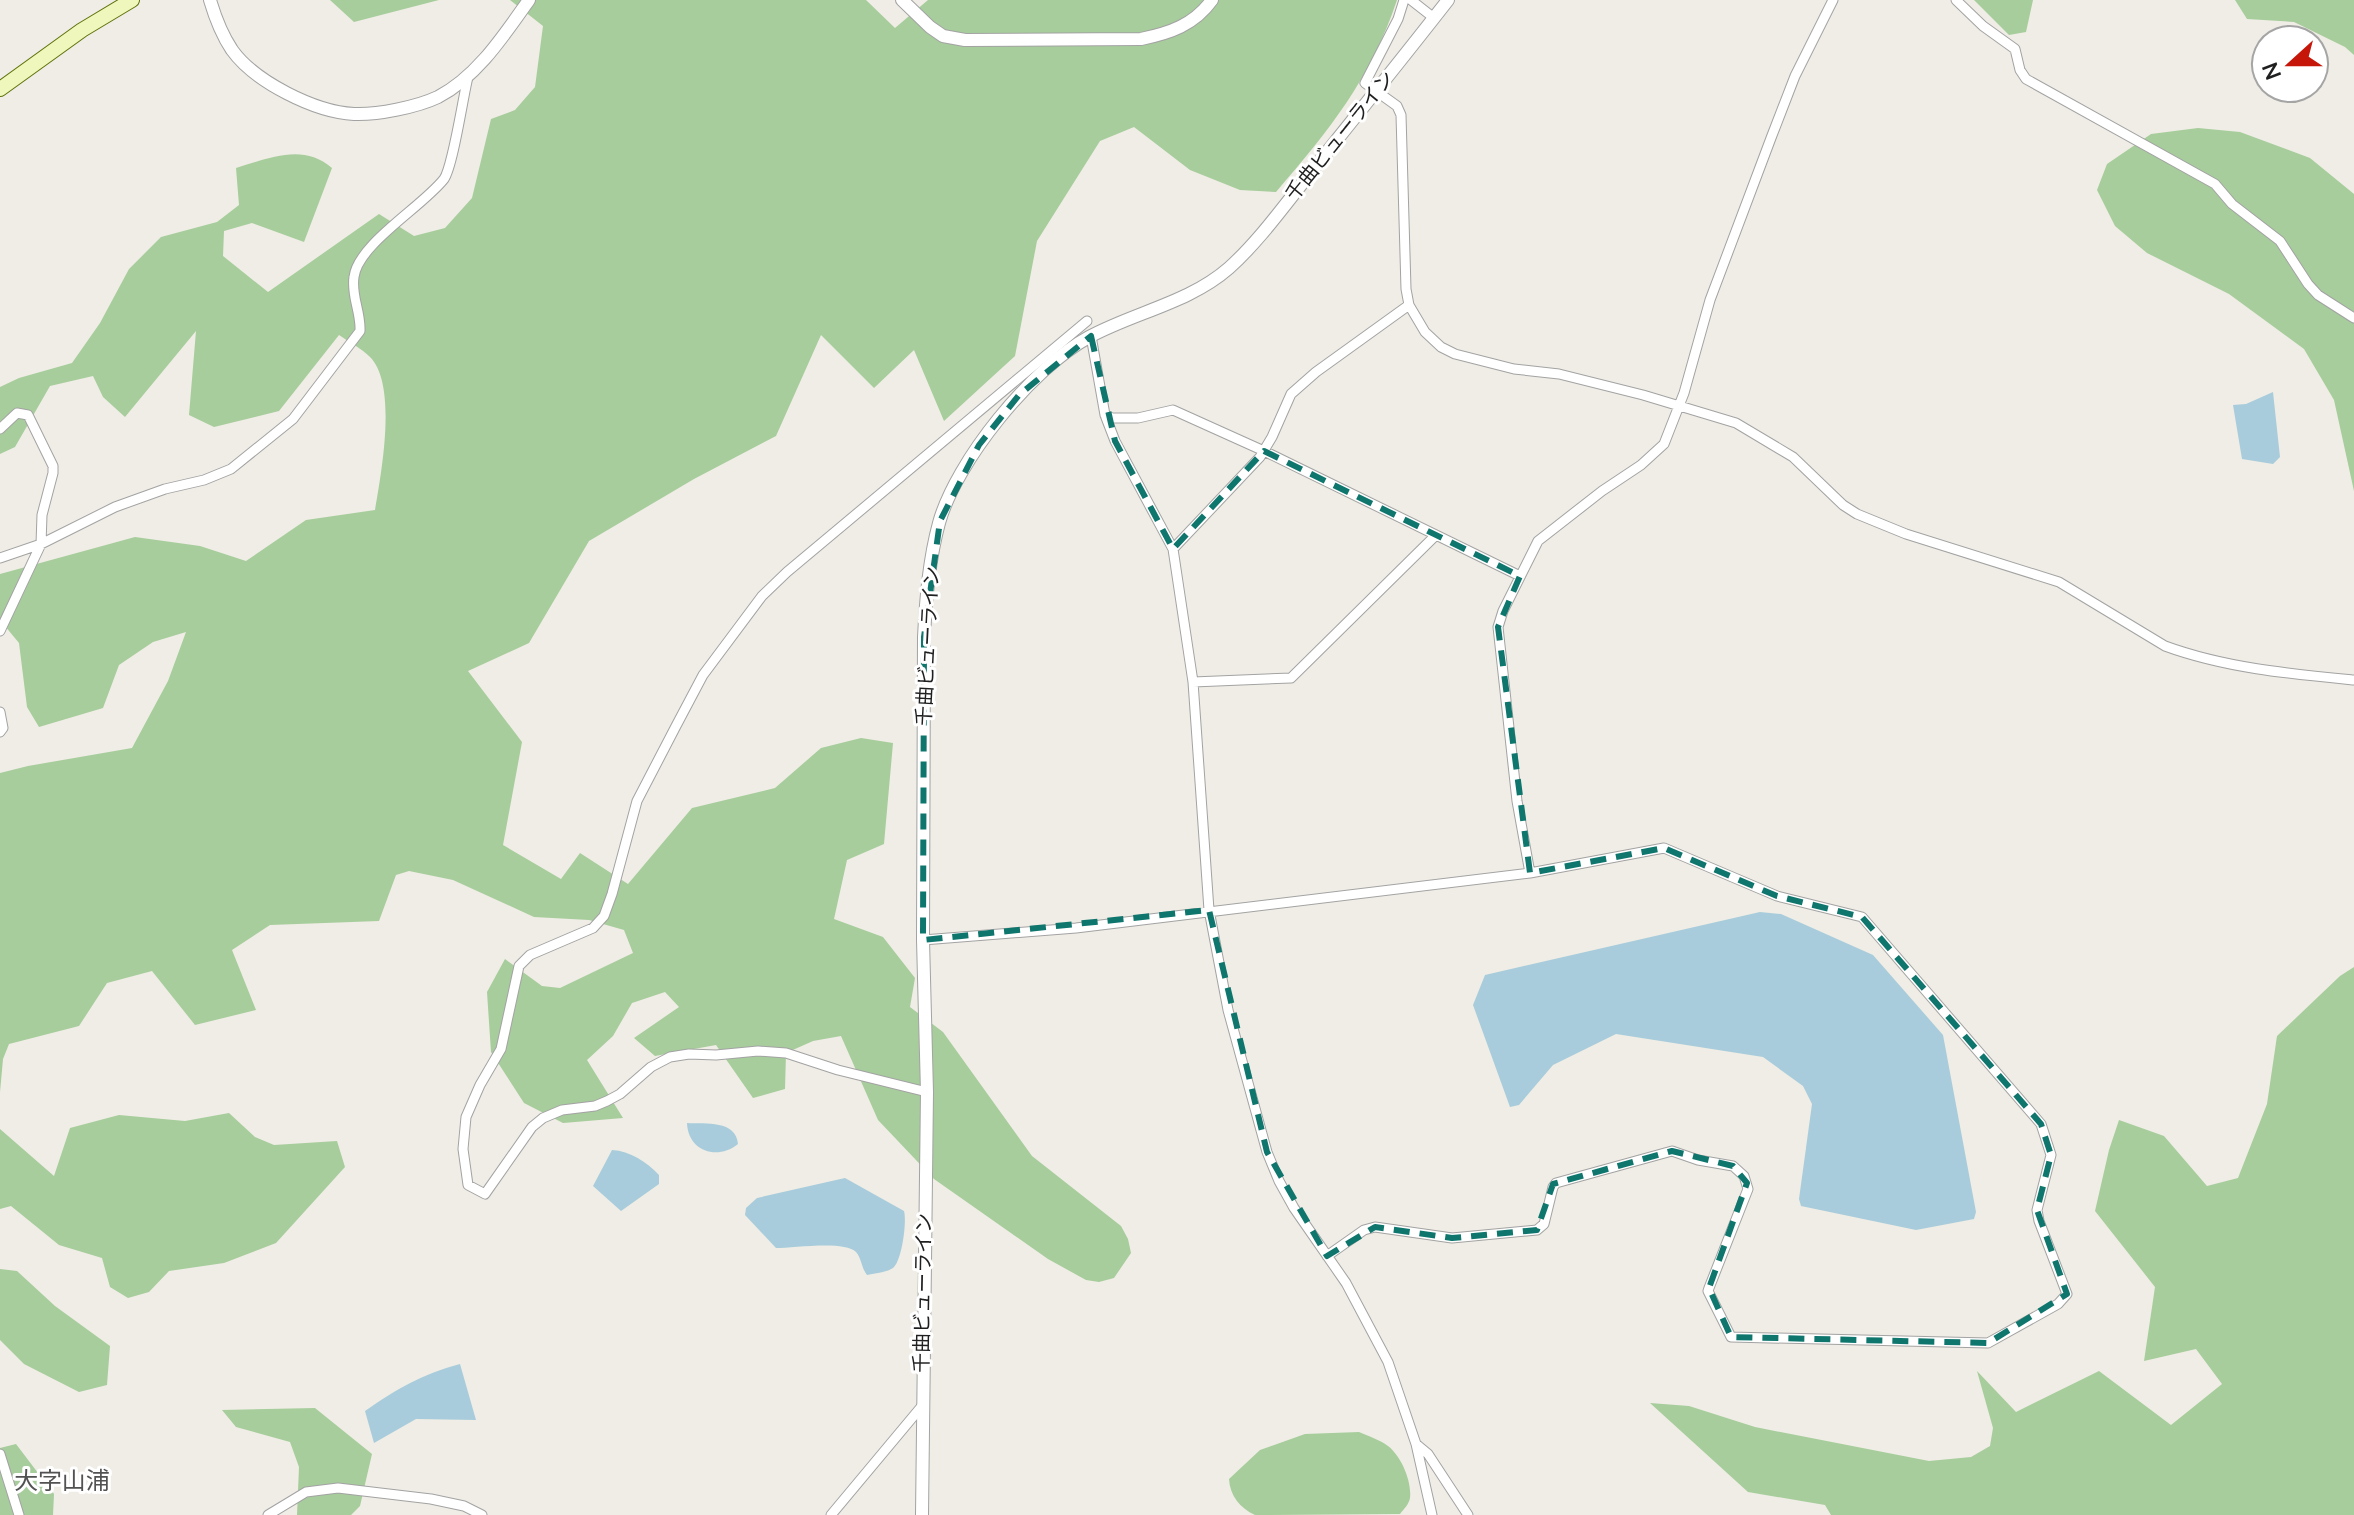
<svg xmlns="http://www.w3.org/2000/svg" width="2354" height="1515" viewBox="0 0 2354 1515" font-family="'Nunito Sans','Noto Sans JP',sans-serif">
<rect width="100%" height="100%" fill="#efede5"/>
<path fill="#a7cd9c" d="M 330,0 L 439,0 L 354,22 Z
M 510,0 L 866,0 L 895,28 L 928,0 L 1397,0 C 1370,80 1330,129 1276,192 L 1240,190 L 1190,170 L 1134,127 L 1100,141 L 1037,241 L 1015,356 L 944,421 L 914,350 L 874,388 L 821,335 L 776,436 L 694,479 L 589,541 L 529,643 L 468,671 L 522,742 L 503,845 L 561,879 L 580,853 L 628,884 L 692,808 L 775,788 L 821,748 L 861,738 L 893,743 L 884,844 L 847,860 L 834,919 L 883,937 L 915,978 L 910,1007 L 943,1032 L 1032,1156 L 1121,1226 L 1128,1239 L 1131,1253 L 1114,1278 L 1099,1282 L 1086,1280 L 1048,1259 L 934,1179 L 878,1120 L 841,1036 L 813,1041 L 786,1053 L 785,1089 L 753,1098 L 716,1045 L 655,1056 L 634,1038 L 679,1007 L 665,992 L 632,1003 L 613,1036 L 587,1060 L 623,1118 L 563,1123 L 524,1103 L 491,1052 L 487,992 L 505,959 L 542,986 L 560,988 L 633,953 L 624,930 L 589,920 L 534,917 L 453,880 L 409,871 L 396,875 L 379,921 L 270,925 L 232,950 L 256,1010 L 195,1025 L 152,971 L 107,983 L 79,1026 L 9,1044 L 3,1059 L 0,1092 L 0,773 L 28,766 L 132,748 L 168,681 L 186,632 L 153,642 L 119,665 L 103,708 L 39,727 L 27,707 L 19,643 L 0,620 L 0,574 L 135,537 L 200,546 L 246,561 L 306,520 L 375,510 C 381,474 398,385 370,357 C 361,348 349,342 339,335 L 279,411 L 214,427 L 189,415 L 196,331 L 125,417 L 103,397 L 93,376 L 50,386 L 15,447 L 0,454 L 0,387 L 19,378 L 72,363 L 100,323 L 129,269 L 161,237 L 217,222 L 239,205 L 236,168 C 270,158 303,143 332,168 L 304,242 L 252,223 L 224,231 L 223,256 L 268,292 L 379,214 L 414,236 L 445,228 L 472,198 L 491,119 L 515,110 L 535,87 L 543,26 Z
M 1974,0 L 2033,0 L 2026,32 L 2009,35 Z
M 2235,0 L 2354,0 L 2354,55 L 2345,47 L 2294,22 L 2247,19 Z
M 2198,128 L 2240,132 L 2310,158 L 2354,194 L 2354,491 L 2334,400 L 2304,349 L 2229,294 L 2147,253 L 2115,226 L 2097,190 L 2107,164 L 2151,134 Z
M 2354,967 L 2354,1515 L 1831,1515 L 1825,1505 L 1748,1492 L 1650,1403 L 1689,1406 L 1755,1427 L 1929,1461 L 1971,1457 L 1990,1446 L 1993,1428 L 1977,1371 L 2016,1412 L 2099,1371 L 2171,1425 L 2222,1384 L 2196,1349 L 2144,1361 L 2155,1287 L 2095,1211 L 2109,1150 L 2119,1120 L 2164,1136 L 2207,1186 L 2238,1178 L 2267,1104 L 2277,1036 L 2340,976 Z
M 229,1113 L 255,1137 L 274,1145 L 337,1141 L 345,1167 L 276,1243 L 224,1263 L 169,1271 L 149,1292 L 128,1298 L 110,1287 L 102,1258 L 59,1245 L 11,1206 L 0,1209 L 0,1129 L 54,1176 L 70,1128 L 119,1115 L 185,1121 Z
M 0,1269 L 17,1271 L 55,1306 L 110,1346 L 107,1385 L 79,1392 L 24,1364 L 0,1340 Z
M 315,1408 L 372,1454 L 360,1506 L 351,1515 L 297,1515 L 299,1467 L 290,1442 L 236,1427 L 222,1410 Z
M 1359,1432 C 1368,1436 1380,1440 1388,1446 C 1401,1456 1412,1481 1410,1498 C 1409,1504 1404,1509 1400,1514 L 1255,1515 C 1240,1508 1230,1496 1229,1479 L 1260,1450 L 1305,1434 Z
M 16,1444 L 54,1494 L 53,1515 L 0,1515 L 0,1448 Z"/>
<path fill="#a8ccdb" d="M 2273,392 L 2280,457 L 2273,464 L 2242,459 L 2233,405 L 2246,404 Z
M 1760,912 L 1781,914 L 1873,955 L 1943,1035 L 1976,1212 L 1974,1219 L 1916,1230 L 1801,1206 L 1799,1199 L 1812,1104 L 1803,1086 L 1763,1057 L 1616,1034 L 1553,1065 L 1519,1105 L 1510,1107 L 1473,1005 L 1485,975 Z
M 687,1123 C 706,1124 736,1120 738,1144 C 717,1161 688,1151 687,1123 Z
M 612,1150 C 630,1151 647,1162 659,1175 L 659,1184 L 621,1211 L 593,1186 Z
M 845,1178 L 904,1211 C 907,1221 902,1261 893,1268 C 885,1273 875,1273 867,1275 C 861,1267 862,1259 856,1252 C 845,1240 793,1248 776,1248 L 745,1215 L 746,1208 L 757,1198 Z
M 460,1364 L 476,1420 L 416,1419 L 374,1443 L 365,1411 C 397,1389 422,1374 460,1364 Z"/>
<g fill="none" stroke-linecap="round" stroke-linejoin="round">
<g stroke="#a3a3a3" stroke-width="11">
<path id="minor" d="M 1404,0 L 1398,19 L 1365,83 L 1397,106 L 1401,115 L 1406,289 L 1409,305 L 1425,332 L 1441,347 L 1455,354 L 1514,369 L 1559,374 L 1643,395 L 1736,423 L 1793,457 L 1843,505 L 1857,514 L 1906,534 L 2059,582 L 2165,646 C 2225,668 2291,674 2354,680
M 1411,0 L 1434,18
M 1956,0 L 1983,26 L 2015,49 L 2020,70 L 2026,79 L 2215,184 L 2232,204 L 2280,241 L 2308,284 L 2318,295 L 2354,318
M 1091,336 L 1105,415 L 1115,441 L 1173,549 L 1193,682 L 1209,910 L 1228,1010 L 1267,1152 L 1279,1181 L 1294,1208 L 1346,1283 L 1388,1362 L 1416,1444 L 1432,1515
M 1105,415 L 1112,418 L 1138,418 L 1173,410 L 1264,451 L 1520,576
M 0,429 L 17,413 L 28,415 L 53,466 L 53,473 L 42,515 L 41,544 L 0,631
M 1173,549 L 1260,457 L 1272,437 L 1291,394 L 1316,372 L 1409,305
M 0,558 L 41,544 L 115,507 L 165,489 L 204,480 L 231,469 L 293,419 L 360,331 C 361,312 351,296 354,277 C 358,244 422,207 444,179 C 453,166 463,97 468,77
M 1193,682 L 1291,678 L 1436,535
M 0,712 L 3,728 L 0,732
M 1530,873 L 1517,801 L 1498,627 L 1503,611 L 1538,541 L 1602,491 L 1641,465 L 1664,444 L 1684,393 L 1710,300 L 1771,138 L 1795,76 L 1833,0
M 923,940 L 1076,928 L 1530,873 L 1664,848 L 1777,896 L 1862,917 L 2041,1124 L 2051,1155 L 2037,1210 L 2039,1221 L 2067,1294 L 2058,1304 L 1988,1343 L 1731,1337 L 1708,1291 L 1709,1288 L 1748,1189 L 1744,1176 L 1733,1166 L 1698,1160 L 1672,1151 L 1556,1183 L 1553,1187 L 1544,1224 L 1537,1230 L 1452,1238 L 1375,1227 L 1364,1230 L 1327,1256
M 927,1092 L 838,1070 L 786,1053 L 758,1051 L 716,1055 L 689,1054 L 670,1057 L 651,1067 L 620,1094 L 607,1101 L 595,1106 L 562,1110 L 543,1118 L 532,1127 L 485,1194 L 468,1185 L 463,1149 L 466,1117 L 480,1085 L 501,1049 L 519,966 L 530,955 L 593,928 L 604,916 L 612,894 L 637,801 L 676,726 L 703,675 L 762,596 L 787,572 L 1087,321
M 1416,1444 L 1428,1454 L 1468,1515
M 0,1454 L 19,1515
M 268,1515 L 306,1492 L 338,1488 L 431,1499 L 464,1506 L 482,1515
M 831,1515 L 922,1406"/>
</g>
<g stroke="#a3a3a3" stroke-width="14">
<path id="tertiary" d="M 210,0 C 215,17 222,35 232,50 C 255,82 315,112 354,114 C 377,115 417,107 438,97 C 477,77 504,35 529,0
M 902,0 L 930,27 L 943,36 L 965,40 L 1141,39 C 1170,33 1194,25 1212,0
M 922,1515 L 927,1092 L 923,940 L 924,637 C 926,598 929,560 939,523 C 956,461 1032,368 1089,337 C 1135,312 1189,303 1229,268 C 1259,241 1283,207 1308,176 C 1355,117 1402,59 1448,0"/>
</g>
<g stroke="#5f720a" stroke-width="16">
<path id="secondary" d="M 0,89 L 82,30 L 132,0"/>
</g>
<use href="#minor" stroke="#fff" stroke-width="9"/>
<use href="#tertiary" stroke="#fff" stroke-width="12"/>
<use href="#secondary" stroke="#f0f7bc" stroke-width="14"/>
</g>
<path fill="none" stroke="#0f766e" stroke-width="6" stroke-dasharray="16 10" stroke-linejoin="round" d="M 1091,336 L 1115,441 L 1173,549 L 1264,451 L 1520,576 L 1498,627 L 1530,873 L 1664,848 L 1777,896 L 1862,917 L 2041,1124 L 2051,1155 L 2037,1210 L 2067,1294 L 1988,1343 L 1731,1337 L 1709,1288 L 1747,1183 L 1733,1166 L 1672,1151 L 1553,1184 L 1537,1230 L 1452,1238 L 1375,1227 L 1327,1256 L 1267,1152 L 1209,910 L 923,940 L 924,637 L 940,521 L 979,445 L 1019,395 Z"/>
<g text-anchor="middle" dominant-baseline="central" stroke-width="6" stroke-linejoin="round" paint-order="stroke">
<g font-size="20" fill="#1f1f1f" stroke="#fff">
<text transform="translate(1340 136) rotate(-51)">千曲ビューライン</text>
<text transform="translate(928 646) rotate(-87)">千曲ビューライン</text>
<text transform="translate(923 1293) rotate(-89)">千曲ビューライン</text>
</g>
<g font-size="24" fill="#525252" stroke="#fff">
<text x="62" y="1481">大字山浦</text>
</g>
</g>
<g transform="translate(2290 64) rotate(249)"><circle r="38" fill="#ffffff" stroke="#a5a5a5" stroke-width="2"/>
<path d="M0-6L14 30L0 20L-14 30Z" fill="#c51609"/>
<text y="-12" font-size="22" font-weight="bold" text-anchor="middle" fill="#1f1f1f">N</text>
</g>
</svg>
